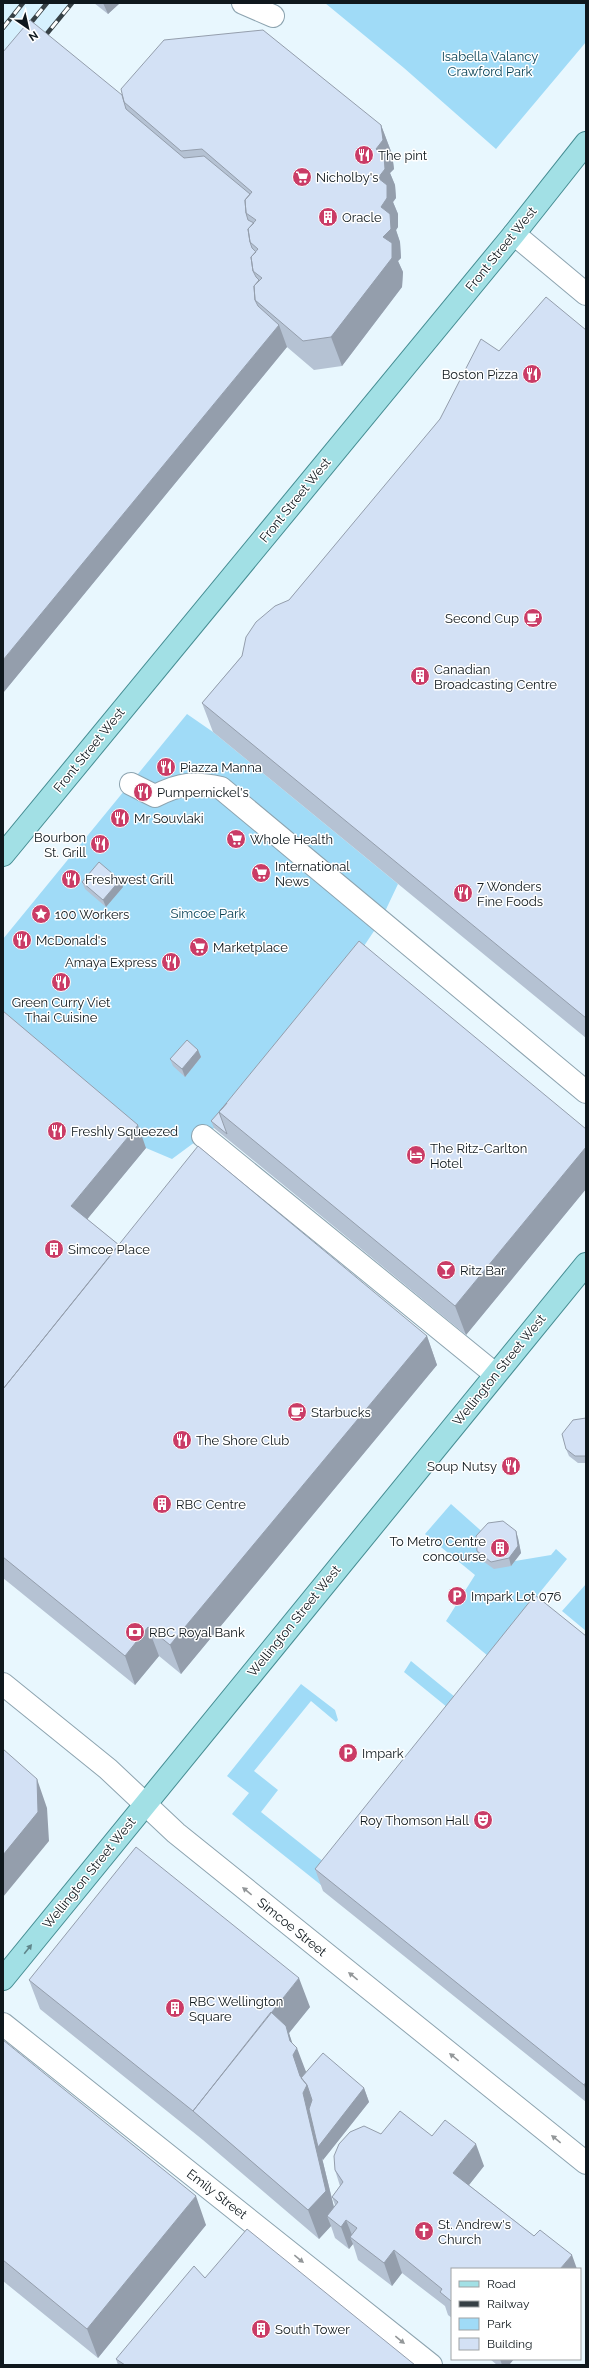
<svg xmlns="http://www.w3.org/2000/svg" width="589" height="2368" viewBox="0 0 589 2368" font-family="Raleway,sans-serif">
<rect width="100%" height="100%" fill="#e8f7fe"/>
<path fill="#d6f1fe" d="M 3,3 L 70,3 L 3,84 Z"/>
<path fill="#a0dbf7" d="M 325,3 L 586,3 L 586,42 L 496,149 L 404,68 Z
M 187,714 L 213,732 L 398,884 L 380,922 L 356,958 L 214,1128 L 172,1159 L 146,1148 L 3,1027 L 3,939 Z
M 451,1504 L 515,1561 L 551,1555 L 556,1549 L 567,1559 L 488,1656 L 446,1621 L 475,1575 L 425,1534 Z
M 586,1584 L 586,1631 L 562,1611 Z
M 411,1661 L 466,1706 L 458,1716 L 404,1672 Z
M 301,1684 L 335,1710 L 338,1720 L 336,1722 L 311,1701 L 254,1771 L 278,1790 L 261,1812 L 334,1870 L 321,1885 L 232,1814 L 249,1793 L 227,1776 Z"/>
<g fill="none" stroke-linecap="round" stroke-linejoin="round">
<g stroke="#8da4b0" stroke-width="24">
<path id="minor" d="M 243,3 L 273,16
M 514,234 L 586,294
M 131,784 L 155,796 C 181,783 193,782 221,788 L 586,1092
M 203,1136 L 495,1374
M 3,1684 L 108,1769 L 176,1833 L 586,2163
M 3,2024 L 431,2365"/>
</g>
<g stroke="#468d93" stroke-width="24">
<path id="major" d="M 3,855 L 514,234 L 586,143
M 3,1979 L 586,1264"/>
</g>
<use href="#minor" stroke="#fff" stroke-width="22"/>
<use href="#major" stroke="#a2e0e5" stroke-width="22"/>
<g stroke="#364045" stroke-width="4.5">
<path id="rail" d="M 3,28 L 23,3
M 25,30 L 47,3
M 40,42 L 72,3"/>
</g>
<use href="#rail" stroke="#fff" stroke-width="3" stroke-dasharray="9" stroke-linecap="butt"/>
</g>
<path fill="#b5c2d3" d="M 94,3 L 120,3 L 108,14 Z
M 122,95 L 381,125 L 392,154 L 394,169 L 390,173 L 395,185 L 396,198 L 393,202 L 398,214 L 398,227 L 396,230 L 400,242 L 401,258 L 398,261 L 403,272 L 402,287 L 342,366 L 314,370 L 287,347 L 3,693 Z
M 586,330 L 586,1038 L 213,732 L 202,703 L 499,351 Z
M 82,882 L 123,887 L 106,907 L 85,889 Z
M 3,1011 L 146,1148 L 87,1219 L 119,1245 L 427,1336 L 437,1365 L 181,1674 L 159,1656 L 135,1685 L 3,1578 Z
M 198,1050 L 201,1057 L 185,1077 L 173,1066 L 170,1059 Z
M 227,1103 L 586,1129 L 586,1189 L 466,1335 L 214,1128 L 211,1121 Z
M 586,1418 L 586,1463 L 578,1463 L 569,1456 L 566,1449 Z
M 518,1538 L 521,1553 L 511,1566 L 494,1569 L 480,1559 L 477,1551 Z
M 586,1636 L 586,2102 L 323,1891 L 315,1869 Z
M 29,1980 L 310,2007 L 289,2033 L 292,2044 L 306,2072 L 364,2088 L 369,2102 L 323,2160 L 322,2158 L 334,2207 L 335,2205 L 332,2197 L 340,2186 L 335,2170 L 381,2134 L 432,2136 L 484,2166 L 469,2185 L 534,2236 L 572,2255 L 452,2269 L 452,2318 L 448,2315 L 445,2306 L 402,2273 L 392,2286 L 358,2260 L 353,2244 L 349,2249 L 335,2238 L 331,2226 L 319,2239 L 203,2140 L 40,2009 Z
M 3,2040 L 206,2225 L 98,2358 L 3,2281 Z
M 205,2278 L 415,2365 L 118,2365 L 116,2359 Z
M 490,2359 L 514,2359 L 509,2365 L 497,2365 Z"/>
<path fill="#949eac" d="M 103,3 L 120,3 L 108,14 Z
M 381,125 L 392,154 L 394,169 L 390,173 L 395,185 L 396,198 L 393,202 L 398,214 L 398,227 L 396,230 L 400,242 L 401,258 L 398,261 L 403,272 L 402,287 L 342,366 L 331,337 L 383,237 L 381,207 L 376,149 Z
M 279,325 L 287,347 L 3,693 L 3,660 Z
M 120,880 L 123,887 L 106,907 L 103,900 Z
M 198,1050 L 201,1057 L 185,1077 L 182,1069 Z
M 138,1125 L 146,1148 L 80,1228 L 71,1206 Z
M 586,1147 L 586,1189 L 466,1335 L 455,1306 Z
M 427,1336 L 437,1365 L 181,1674 L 170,1645 Z
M 516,1531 L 518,1538 L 521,1553 L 511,1566 L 509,1558 Z
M 148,1627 L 159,1656 L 135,1685 L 125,1656 Z
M 37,1779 L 47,1808 L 49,1841 L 3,1897 L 3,1855 Z
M 299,1978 L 310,2007 L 289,2033 L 295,2051 L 297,2048 L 308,2077 L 307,2085 L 364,2088 L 369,2102 L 323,2160 L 322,2158 L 337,2220 L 327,2216 L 331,2226 L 319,2239 L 308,2210 L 193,2111 Z
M 586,2082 L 586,2091 L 584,2085 Z
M 476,2144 L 484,2166 L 461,2195 L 453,2173 Z
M 196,2196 L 206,2225 L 98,2358 L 87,2329 Z
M 346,2220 L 354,2240 L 350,2237 L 353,2244 L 349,2249 L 341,2227 Z
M 394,2250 L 402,2273 L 392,2286 L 384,2263 Z
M 572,2255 L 577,2269 L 560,2269 Z
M 500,2359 L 514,2359 L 509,2365 L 502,2365 Z"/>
<path fill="#d3e1f5" stroke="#949eac" d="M 30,20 L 122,95 L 126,109 L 184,158 L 204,156 L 250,194 L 245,200 L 246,213 L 248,220 L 254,223 L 248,229 L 250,242 L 252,248 L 256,252 L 251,257 L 253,271 L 256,277 L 259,280 L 254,286 L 255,300 L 258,306 L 279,325 L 3,660 L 3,52 Z
M 263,30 L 381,125 L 383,140 L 376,149 L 384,156 L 385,169 L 378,178 L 387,185 L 387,198 L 381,207 L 390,214 L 391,229 L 383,237 L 392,243 L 392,258 L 331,337 L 303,341 L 255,300 L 254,286 L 262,278 L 253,271 L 251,257 L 258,249 L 250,242 L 248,229 L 256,220 L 246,213 L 245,200 L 252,192 L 202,149 L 181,151 L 124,102 L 121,89 L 164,40 Z
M 546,297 L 586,330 L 586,1018 L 202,703 L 242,656 L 246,637 L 256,622 L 275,606 L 289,600 L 440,419 L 481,339 L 499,351 Z
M 99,862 L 120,880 L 103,900 L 82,882 Z
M 359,941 L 586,1129 L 586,1147 L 455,1306 L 219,1112 Z
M 3,1011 L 138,1125 L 71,1206 L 119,1245 L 3,1389 Z
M 187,1040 L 198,1050 L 182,1069 L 170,1059 Z
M 227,1103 L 219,1112 L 227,1134 L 211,1121 Z
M 198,1146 L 427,1336 L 170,1645 L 148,1627 L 125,1656 L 3,1557 L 3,1389 Z
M 586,1418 L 586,1456 L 575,1456 L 566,1449 L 562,1434 L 573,1420 Z
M 503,1521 L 516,1531 L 518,1546 L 509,1558 L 491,1562 L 477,1551 L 476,1536 L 488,1523 Z
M 535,1595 L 586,1636 L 586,2082 L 584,2085 L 315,1869 Z
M 3,1749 L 37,1779 L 38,1812 L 3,1855 Z
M 136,1847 L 299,1978 L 193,2111 L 29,1980 Z
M 271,2012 L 286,2026 L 290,2041 L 297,2048 L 293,2055 L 300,2076 L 307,2085 L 303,2093 L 326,2191 L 308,2210 L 193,2111 Z
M 3,2040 L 196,2196 L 87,2329 L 3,2260 Z
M 323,2053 L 364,2088 L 318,2147 L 309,2109 L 312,2100 L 307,2085 L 301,2078 Z
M 400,2111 L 432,2136 L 445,2120 L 476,2144 L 453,2173 L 534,2236 L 540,2230 L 572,2255 L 560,2269 L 452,2269 L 452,2300 L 451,2301 L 440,2292 L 442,2289 L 394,2250 L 384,2263 L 350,2237 L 357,2228 L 346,2220 L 341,2227 L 327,2216 L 338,2202 L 332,2197 L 343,2182 L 335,2170 L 334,2156 L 339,2144 L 350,2132 L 364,2126 L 381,2134 Z
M 247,2229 L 415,2365 L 125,2365 L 116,2359 L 194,2266 L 205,2278 Z"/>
<defs><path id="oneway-solid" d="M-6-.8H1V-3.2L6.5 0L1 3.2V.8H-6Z"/></defs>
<g fill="#939799">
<use href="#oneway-solid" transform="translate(247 1891) rotate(-141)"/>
<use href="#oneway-solid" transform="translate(353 1976) rotate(-141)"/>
<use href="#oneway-solid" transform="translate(454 2057) rotate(-141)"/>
<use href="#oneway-solid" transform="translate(556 2139) rotate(-141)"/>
<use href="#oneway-solid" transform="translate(299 2259) rotate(39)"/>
<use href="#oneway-solid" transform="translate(400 2340) rotate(39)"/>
</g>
<use fill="#60868b" href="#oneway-solid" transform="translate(28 1949) rotate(-51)"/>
<defs>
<g id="restaurant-disc" transform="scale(1)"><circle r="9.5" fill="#ca3c66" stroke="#fff"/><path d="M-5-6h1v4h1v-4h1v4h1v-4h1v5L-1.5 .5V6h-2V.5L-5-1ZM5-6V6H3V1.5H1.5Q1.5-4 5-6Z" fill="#fff"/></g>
<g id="supermarket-disc" transform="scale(1)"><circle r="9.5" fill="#ca3c66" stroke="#fff"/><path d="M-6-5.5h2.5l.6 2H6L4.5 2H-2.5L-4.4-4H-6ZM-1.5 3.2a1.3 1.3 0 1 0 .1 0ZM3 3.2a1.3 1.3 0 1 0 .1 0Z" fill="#fff"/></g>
<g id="building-disc" transform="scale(1)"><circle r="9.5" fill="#ca3c66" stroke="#fff"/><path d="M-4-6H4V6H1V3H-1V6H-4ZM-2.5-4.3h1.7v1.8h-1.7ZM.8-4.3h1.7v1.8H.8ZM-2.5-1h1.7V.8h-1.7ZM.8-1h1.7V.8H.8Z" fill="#fff"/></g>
<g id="cafe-disc" transform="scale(1)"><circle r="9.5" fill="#ca3c66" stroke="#fff"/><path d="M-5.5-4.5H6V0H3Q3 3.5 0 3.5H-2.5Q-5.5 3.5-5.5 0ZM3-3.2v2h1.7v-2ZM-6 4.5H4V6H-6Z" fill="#fff"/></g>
<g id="sight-disc" transform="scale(1)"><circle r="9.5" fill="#ca3c66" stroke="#fff"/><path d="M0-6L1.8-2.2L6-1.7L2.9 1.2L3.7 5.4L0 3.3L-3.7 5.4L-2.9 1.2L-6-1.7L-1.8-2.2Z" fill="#fff"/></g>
<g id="hotel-disc" transform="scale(1)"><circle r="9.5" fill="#ca3c66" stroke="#fff"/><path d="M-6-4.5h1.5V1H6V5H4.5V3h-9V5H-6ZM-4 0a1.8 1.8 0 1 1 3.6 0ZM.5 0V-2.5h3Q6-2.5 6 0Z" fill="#fff"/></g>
<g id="bar-disc" transform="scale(1)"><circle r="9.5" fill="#ca3c66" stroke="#fff"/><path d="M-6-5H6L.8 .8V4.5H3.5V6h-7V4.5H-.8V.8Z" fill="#fff"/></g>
<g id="parking-disc" transform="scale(1)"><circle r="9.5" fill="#ca3c66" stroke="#fff"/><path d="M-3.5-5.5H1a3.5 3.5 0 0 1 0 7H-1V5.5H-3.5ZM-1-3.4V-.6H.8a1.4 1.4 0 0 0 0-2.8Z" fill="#fff"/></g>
<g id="bank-disc" transform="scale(1)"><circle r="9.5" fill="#ca3c66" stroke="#fff"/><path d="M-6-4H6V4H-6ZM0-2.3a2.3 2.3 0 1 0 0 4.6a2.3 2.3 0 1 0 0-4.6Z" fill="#fff"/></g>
<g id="theatre-disc" transform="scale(1)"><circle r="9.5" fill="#ca3c66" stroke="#fff"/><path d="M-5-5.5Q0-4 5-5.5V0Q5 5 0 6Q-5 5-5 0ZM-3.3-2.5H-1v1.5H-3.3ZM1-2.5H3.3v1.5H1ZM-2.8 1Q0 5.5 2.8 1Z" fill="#fff"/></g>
<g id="church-disc" transform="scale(1)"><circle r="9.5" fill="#ca3c66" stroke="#fff"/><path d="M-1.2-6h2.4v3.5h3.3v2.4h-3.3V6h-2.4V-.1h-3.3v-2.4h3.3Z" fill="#fff"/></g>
</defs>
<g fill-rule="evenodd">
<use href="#restaurant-disc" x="364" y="155"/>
<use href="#supermarket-disc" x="302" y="177"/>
<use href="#building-disc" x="328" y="217"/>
<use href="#restaurant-disc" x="532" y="374"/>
<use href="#cafe-disc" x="533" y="618"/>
<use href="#building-disc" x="420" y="676"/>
<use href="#restaurant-disc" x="166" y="767"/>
<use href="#restaurant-disc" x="143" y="792"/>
<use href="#restaurant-disc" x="120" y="818"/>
<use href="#supermarket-disc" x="236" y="839"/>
<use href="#restaurant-disc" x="100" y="844"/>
<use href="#supermarket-disc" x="261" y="873"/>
<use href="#restaurant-disc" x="71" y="879"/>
<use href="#restaurant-disc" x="463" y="893"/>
<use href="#sight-disc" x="41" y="914"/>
<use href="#restaurant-disc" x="22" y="940"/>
<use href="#supermarket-disc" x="199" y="947"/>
<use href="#restaurant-disc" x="171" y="962"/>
<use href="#restaurant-disc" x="61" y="982"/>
<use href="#restaurant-disc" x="57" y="1131"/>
<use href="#hotel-disc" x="416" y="1155"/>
<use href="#building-disc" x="54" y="1249"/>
<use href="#bar-disc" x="446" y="1270"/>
<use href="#cafe-disc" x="297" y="1412"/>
<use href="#restaurant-disc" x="182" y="1440"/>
<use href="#restaurant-disc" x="511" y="1466"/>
<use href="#building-disc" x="162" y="1504"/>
<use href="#building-disc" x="500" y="1548"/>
<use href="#parking-disc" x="457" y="1596"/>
<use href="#bank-disc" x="135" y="1632"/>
<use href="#parking-disc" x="348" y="1753"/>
<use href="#theatre-disc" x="483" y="1820"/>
<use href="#building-disc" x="175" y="2008"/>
<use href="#church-disc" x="424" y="2231"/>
<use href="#building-disc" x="261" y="2329"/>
</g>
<g text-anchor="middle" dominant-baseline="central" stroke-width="3" stroke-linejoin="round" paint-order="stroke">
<g font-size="13" fill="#033e53" stroke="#fff">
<text x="490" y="56">Isabella Valancy<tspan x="490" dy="15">Crawford Park</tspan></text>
<text x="208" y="913">Simcoe Park</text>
</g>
<g font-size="13" fill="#0f181d" stroke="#fff" text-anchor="start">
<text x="378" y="155">The pint</text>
<text x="316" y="177">Nicholby's</text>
<text x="342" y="217">Oracle</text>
<text x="518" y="374" text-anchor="end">Boston Pizza</text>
<text x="519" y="618" text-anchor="end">Second Cup</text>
<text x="434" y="669">Canadian<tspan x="434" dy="15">Broadcasting Centre</tspan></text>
<text x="180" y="767">Piazza Manna</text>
<text x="157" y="792">Pumpernickel's</text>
<text x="134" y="818">Mr Souvlaki</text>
<text x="86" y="837" text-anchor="end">Bourbon<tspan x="86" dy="15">St. Grill</tspan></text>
<text x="250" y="839">Whole Health</text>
<text x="275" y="866">International<tspan x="275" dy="15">News</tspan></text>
<text x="85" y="879">Freshwest Grill</text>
<text x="477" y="886">7 Wonders<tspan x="477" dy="15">Fine Foods</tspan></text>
<text x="55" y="914">100 Workers</text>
<text x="36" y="940">McDonald's</text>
<text x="213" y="947">Marketplace</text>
<text x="157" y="962" text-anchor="end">Amaya Express</text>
<text x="61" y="1002" text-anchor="middle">Green Curry Viet<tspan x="61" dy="15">Thai Cuisine</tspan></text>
<text x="71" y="1131">Freshly Squeezed</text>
<text x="430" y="1148">The Ritz-Carlton<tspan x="430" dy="15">Hotel</tspan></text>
<text x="68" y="1249">Simcoe Place</text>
<text x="460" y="1270">Ritz Bar</text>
<text x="311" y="1412">Starbucks</text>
<text x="196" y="1440">The Shore Club</text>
<text x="497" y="1466" text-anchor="end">Soup Nutsy</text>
<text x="176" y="1504">RBC Centre</text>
<text x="486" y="1541" text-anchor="end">To Metro Centre<tspan x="486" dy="15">concourse</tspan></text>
<text x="471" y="1596">Impark Lot 076</text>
<text x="149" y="1632">RBC Royal Bank</text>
<text x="362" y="1753">Impark</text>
<text x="469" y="1820" text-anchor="end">Roy Thomson Hall</text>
<text x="189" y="2001">RBC Wellington<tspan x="189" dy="15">Square</tspan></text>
<text x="438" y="2224">St. Andrew's<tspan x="438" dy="15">Church</tspan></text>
<text x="275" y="2329">South Tower</text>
</g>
<g font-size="13" fill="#0f181d" stroke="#fff">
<text transform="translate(501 249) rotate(-51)">Front Street West</text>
<text transform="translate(295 500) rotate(-51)">Front Street West</text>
<text transform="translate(89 750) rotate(-51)">Front Street West</text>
<text transform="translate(499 1370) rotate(-51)">Wellington Street West</text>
<text transform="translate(294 1621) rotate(-51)">Wellington Street West</text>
<text transform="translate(89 1873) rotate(-51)">Wellington Street West</text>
<text transform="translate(292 1927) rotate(39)">Simcoe Street</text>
<text transform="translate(217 2194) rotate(38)">Emily Street</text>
</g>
</g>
<rect width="589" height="2368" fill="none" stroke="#0f181d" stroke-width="8"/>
<rect x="451" y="2268" width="130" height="92" fill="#ffffff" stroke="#9fa3a5"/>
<rect x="459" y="2281" width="20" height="6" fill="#a2e0e5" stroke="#9fa3a5"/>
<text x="487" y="2288" font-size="12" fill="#0f181d">Road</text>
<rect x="459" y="2301" width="20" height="6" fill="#364045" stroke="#9fa3a5"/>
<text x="487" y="2308" font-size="12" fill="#0f181d">Railway</text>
<rect x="459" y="2318" width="20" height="12" fill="#a0dbf7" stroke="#9fa3a5"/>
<text x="487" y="2328" font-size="12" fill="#0f181d">Park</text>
<rect x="459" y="2338" width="20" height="12" fill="#d3e1f5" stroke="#9fa3a5"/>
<text x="487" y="2348" font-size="12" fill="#0f181d">Building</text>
<g transform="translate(28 28) rotate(146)" stroke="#ffffff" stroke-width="3" paint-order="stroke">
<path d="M0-3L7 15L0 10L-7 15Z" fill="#0f181d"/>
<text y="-6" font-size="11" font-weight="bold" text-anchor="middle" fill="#0f181d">N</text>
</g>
</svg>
